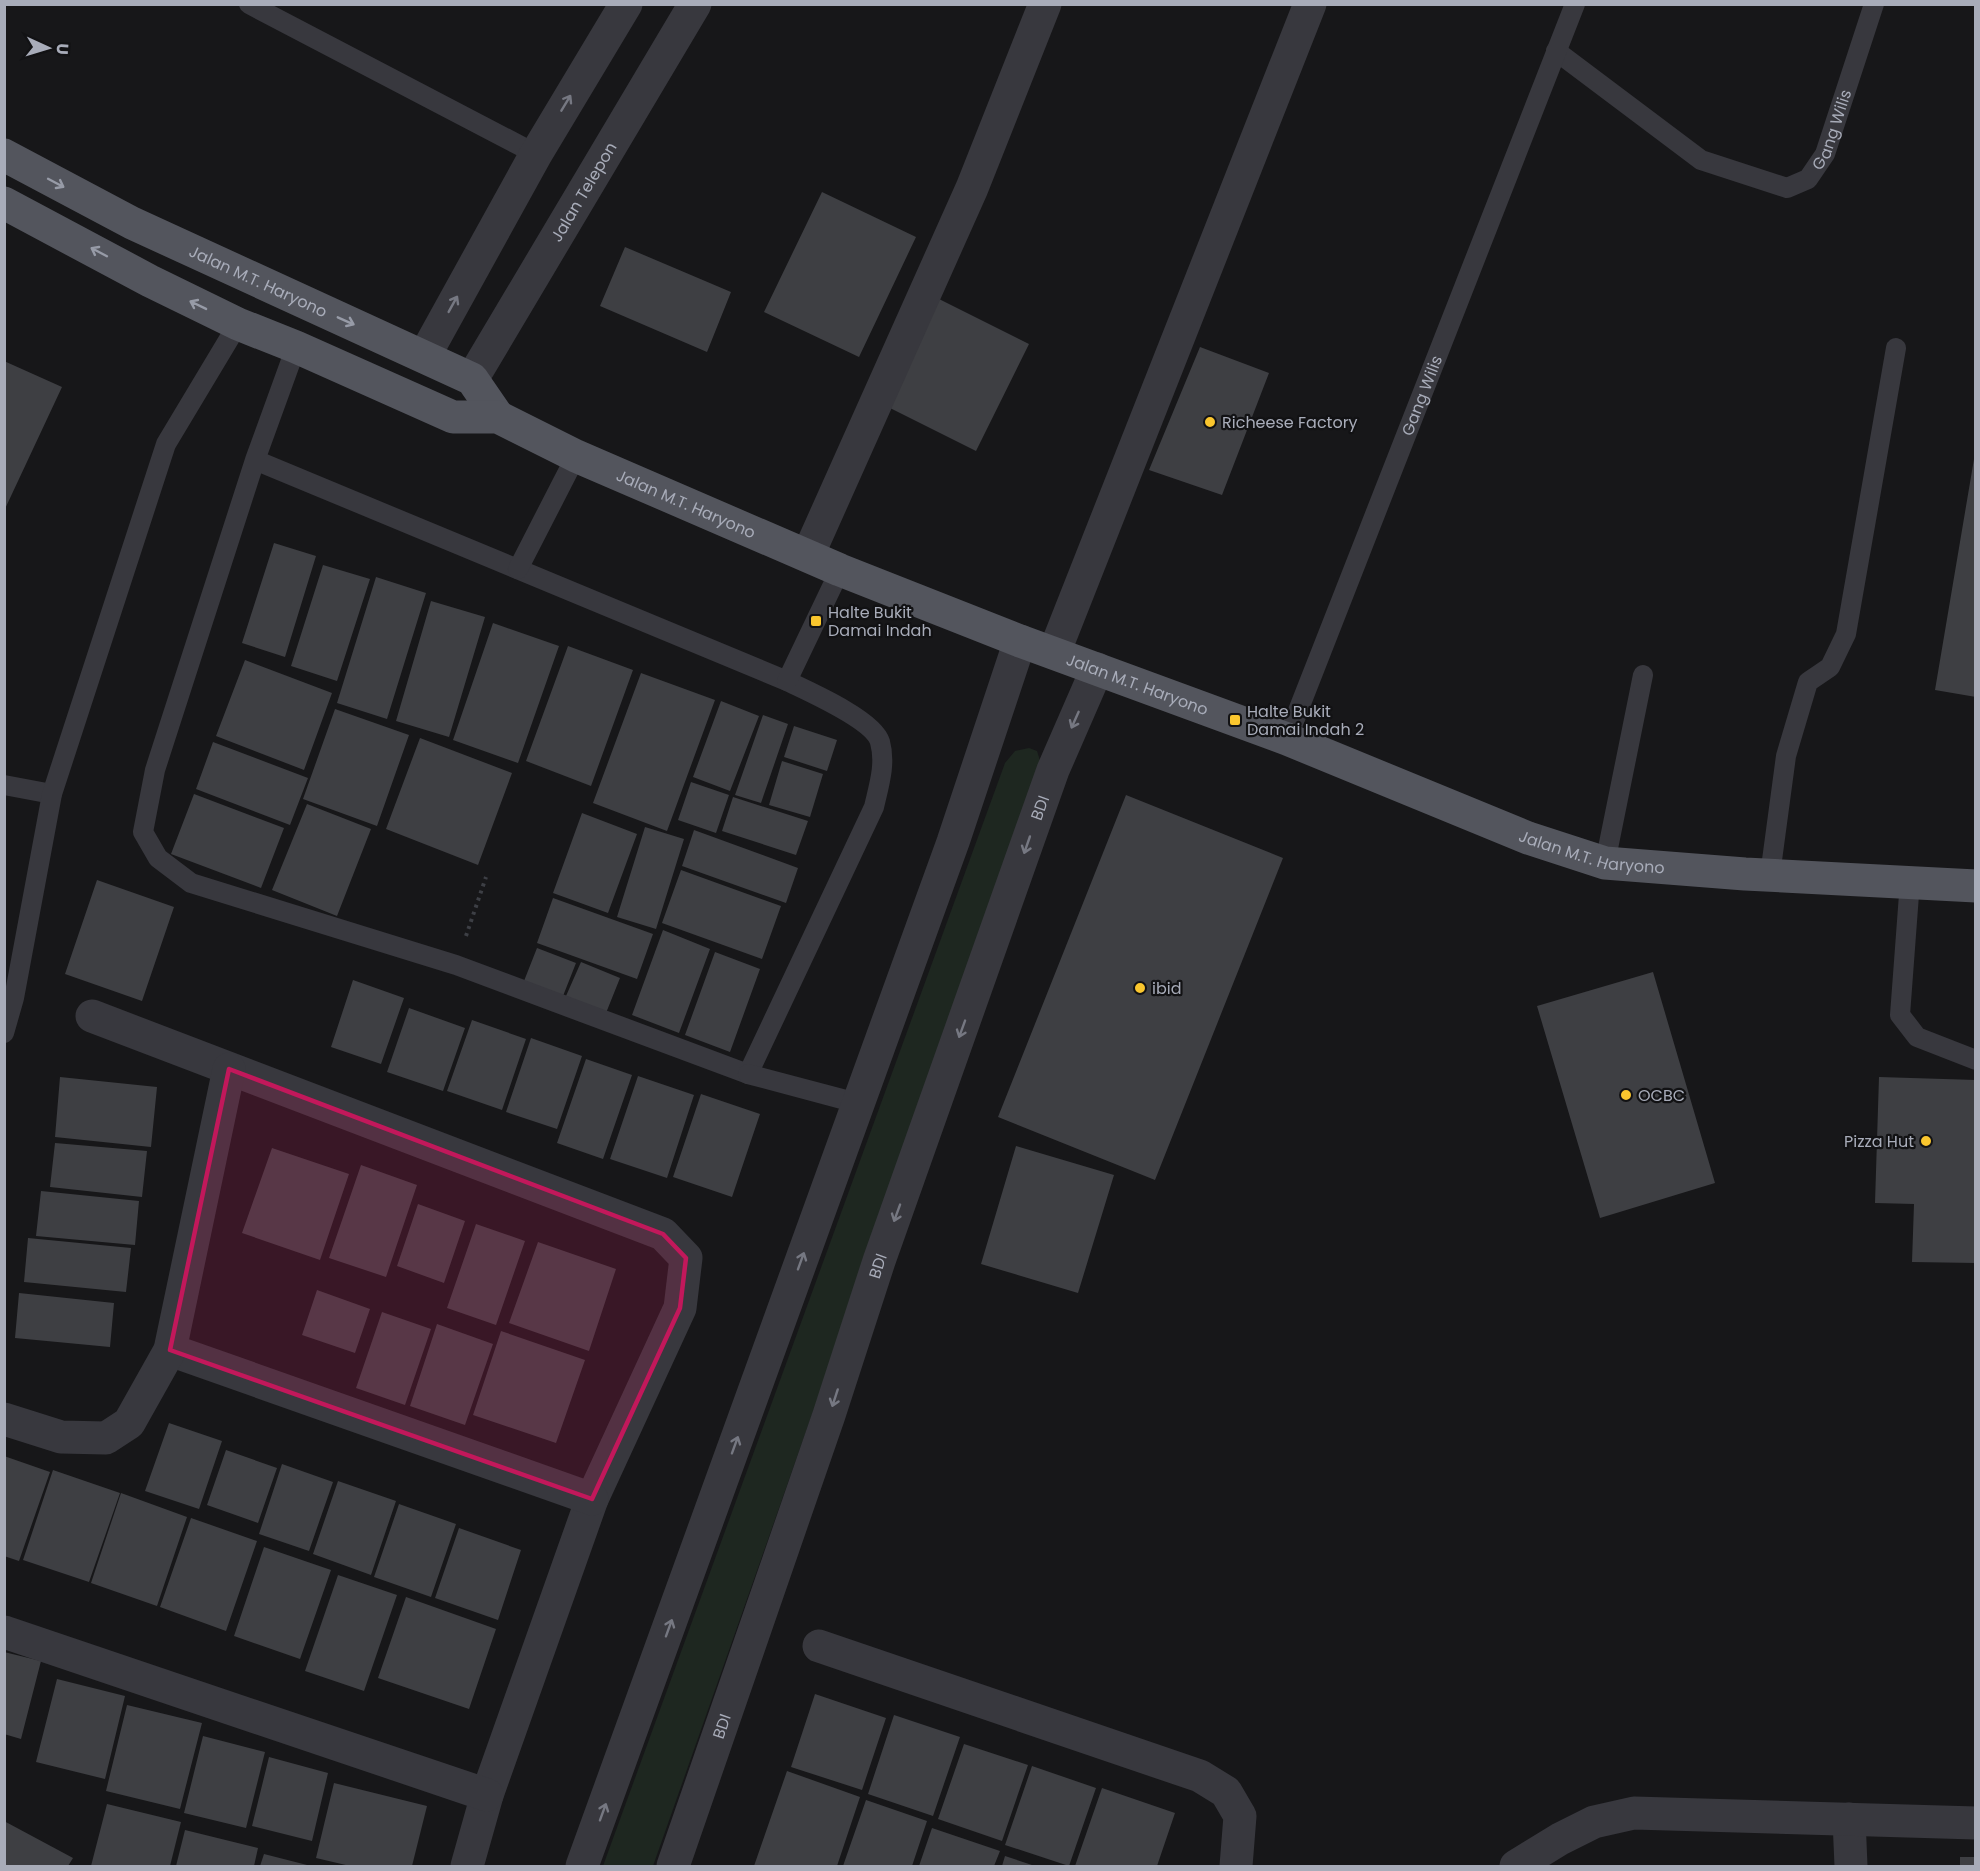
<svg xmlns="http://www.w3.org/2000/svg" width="1980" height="1871" viewBox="0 0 1980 1871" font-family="Poppins,sans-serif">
<rect width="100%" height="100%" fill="#171719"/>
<path fill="#1e2720" d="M 1029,748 L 1037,751 L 1041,764 L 653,1866 L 603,1866 L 1005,763 L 1015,751 Z"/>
<path fill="#3e3f43" d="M 822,192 L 916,237 L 859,357 L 764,312 Z
M 625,247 L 731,292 L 707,352 L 600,306 Z
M 937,298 L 1029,344 L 976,451 L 884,405 Z
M 1200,347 L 1269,373 L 1222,495 L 1149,470 Z
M 4,361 L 62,387 L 4,511 Z
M 1974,459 L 1976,459 L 1976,697 L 1935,690 Z
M 274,543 L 316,556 L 285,657 L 242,643 Z
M 323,565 L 370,579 L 337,681 L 291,666 Z
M 376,577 L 426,593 L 387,719 L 337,703 Z
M 431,601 L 485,617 L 449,737 L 396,721 Z
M 493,623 L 559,646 L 518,763 L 453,740 Z
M 568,646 L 633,670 L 591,786 L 526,761 Z
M 245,660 L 332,693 L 304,770 L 216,736 Z
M 641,673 L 715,700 L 667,831 L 593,803 Z
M 721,701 L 759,716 L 730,791 L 693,777 Z
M 335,709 L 409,735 L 377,826 L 303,799 Z
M 763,715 L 788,724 L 761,803 L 735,795 Z
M 794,726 L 837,740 L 827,771 L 784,757 Z
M 420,738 L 512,773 L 478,865 L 386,829 Z
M 213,742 L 308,778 L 290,825 L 196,789 Z
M 782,761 L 823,774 L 810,817 L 769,805 Z
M 691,782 L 729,795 L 716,833 L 678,820 Z
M 194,794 L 284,828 L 261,888 L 171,854 Z
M 1126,795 L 1283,858 L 1155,1180 L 998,1117 Z
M 733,797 L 808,821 L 796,855 L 722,831 Z
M 307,804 L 371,829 L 337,916 L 272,890 Z
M 582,813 L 637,834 L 608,913 L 553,893 Z
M 645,827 L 684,839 L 656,929 L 617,917 Z
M 694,830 L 798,868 L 786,903 L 682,866 Z
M 681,870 L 781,906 L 762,959 L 662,923 Z
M 97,880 L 174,907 L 142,1001 L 65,974 Z
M 553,898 L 653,934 L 637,979 L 537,943 Z
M 663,930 L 710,949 L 679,1033 L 632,1015 Z
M 537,948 L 576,963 L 563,996 L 524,981 Z
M 715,952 L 760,969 L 730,1052 L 685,1035 Z
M 581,962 L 620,978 L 606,1013 L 566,996 Z
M 1653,972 L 1715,1183 L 1600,1218 L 1537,1006 Z
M 353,980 L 404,998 L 381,1064 L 331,1047 Z
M 409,1008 L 465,1028 L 443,1091 L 387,1072 Z
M 472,1020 L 526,1039 L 502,1110 L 447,1091 Z
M 531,1038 L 582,1056 L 557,1129 L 506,1112 Z
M 586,1059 L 632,1075 L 603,1159 L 557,1143 Z
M 638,1076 L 694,1095 L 667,1178 L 610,1159 Z
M 60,1077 L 157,1087 L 151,1147 L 55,1137 Z
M 1879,1077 L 1976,1080 L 1976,1263 L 1912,1262 L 1914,1204 L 1875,1203 Z
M 701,1094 L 760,1114 L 732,1197 L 673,1177 Z
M 55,1143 L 147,1151 L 142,1197 L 50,1187 Z
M 1016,1146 L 1114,1175 L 1078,1293 L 981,1264 Z
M 272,1148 L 349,1174 L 320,1260 L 242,1233 Z
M 361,1165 L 417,1185 L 386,1277 L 329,1258 Z
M 41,1191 L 139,1201 L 135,1245 L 36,1236 Z
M 418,1204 L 465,1221 L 444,1283 L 397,1266 Z
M 476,1224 L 525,1241 L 496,1325 L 447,1308 Z
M 28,1238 L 131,1248 L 126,1292 L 24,1282 Z
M 538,1242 L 616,1269 L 589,1351 L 509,1323 Z
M 317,1290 L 370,1309 L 355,1353 L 302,1335 Z
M 19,1293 L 114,1303 L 110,1347 L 15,1338 Z
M 382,1312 L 431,1329 L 405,1405 L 356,1388 Z
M 437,1324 L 493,1344 L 465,1425 L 410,1406 Z
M 501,1331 L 585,1360 L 556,1443 L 473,1415 Z
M 169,1423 L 222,1441 L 199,1509 L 145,1491 Z
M 226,1450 L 277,1468 L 258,1523 L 207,1505 Z
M 4,1456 L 50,1472 L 19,1561 L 4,1556 Z
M 282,1464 L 333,1482 L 309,1551 L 259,1534 Z
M 53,1470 L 120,1493 L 89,1582 L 23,1560 Z
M 338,1481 L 396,1501 L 371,1575 L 313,1554 Z
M 121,1493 L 187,1517 L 157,1606 L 91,1583 Z
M 399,1504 L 456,1524 L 431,1597 L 374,1577 Z
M 191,1518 L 257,1541 L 226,1631 L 160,1607 Z
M 459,1528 L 521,1550 L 498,1620 L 435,1598 Z
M 264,1547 L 331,1570 L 300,1659 L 234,1636 Z
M 338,1575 L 397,1595 L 364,1691 L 305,1671 Z
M 406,1597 L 496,1629 L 469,1709 L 378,1678 Z
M 4,1652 L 41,1661 L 21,1739 L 4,1734 Z
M 57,1679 L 125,1696 L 105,1779 L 36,1762 Z
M 815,1694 L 886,1718 L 862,1790 L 791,1767 Z
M 127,1705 L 202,1723 L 180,1809 L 106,1791 Z
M 894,1715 L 960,1737 L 933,1816 L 868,1794 Z
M 203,1736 L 265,1752 L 246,1828 L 184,1813 Z
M 964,1744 L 1028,1765 L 1002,1841 L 938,1819 Z
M 269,1757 L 328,1773 L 312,1841 L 252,1826 Z
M 1032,1766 L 1096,1788 L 1069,1866 L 1005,1845 Z
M 787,1771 L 860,1797 L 837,1866 L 754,1866 Z
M 334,1783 L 427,1806 L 412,1866 L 350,1866 L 316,1858 Z
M 1102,1788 L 1175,1813 L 1157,1866 L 1075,1866 Z
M 866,1800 L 927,1821 L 912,1866 L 843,1866 Z
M 107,1804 L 181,1822 L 170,1866 L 91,1866 Z
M 4,1821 L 73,1858 L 68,1866 L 4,1866 Z
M 932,1828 L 1000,1851 L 994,1866 L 919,1866 Z
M 185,1830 L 258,1848 L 254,1866 L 176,1866 Z
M 264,1854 L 311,1866 L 260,1866 Z
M 1005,1856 L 1035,1866 L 1002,1866 Z
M 1960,1857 L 1976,1857 L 1976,1866 L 1960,1866 Z"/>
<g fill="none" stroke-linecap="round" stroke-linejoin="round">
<path stroke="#3d3f45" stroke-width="4" stroke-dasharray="3 4.5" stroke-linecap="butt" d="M 466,936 L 486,877"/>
<g stroke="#38383e" stroke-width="20">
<path d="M 249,4 L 536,154"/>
<path id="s1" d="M 1556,51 L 1701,160 L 1787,188 L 1808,179 L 1825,154 L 1874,4"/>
<path d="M 255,460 L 787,681 C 808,691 874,720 880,742 C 886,764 879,785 874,807 L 748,1074 L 456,965 L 191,883 L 158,858 L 143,832 L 155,770 L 255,460 L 296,347"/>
<path d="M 518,569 L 576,456"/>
<path d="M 787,681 L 840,570"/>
<path id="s2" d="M 1287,739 L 1575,4"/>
<path d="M 4,785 L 52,794"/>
<path d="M 1605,863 L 1643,675"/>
<path d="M 1770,875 L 1786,756 L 1808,682 L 1830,667 L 1846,634 L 1896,348"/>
<path d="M 1910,881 L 1900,1015 L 1917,1037 L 1976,1060"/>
<path d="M 4,1033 L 14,998 L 52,794 L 166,444 L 238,324"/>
<path d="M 748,1074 L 857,1103"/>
</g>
<g stroke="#38383e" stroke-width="33">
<path d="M 425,355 L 536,154 L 626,4"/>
<path id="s3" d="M 472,379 L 695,4"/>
<path d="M 808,555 L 972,188 L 1045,4"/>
<path d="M 1054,653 L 1310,4"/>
<path d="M 92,1016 L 663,1234 L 686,1258 L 680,1308 L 592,1499 L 487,1795 L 467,1866"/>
<path d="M 170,1350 L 592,1499"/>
<path d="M 4,1419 L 61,1437 L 106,1438 L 129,1423 L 170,1350 L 229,1069"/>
<path d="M 4,1632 L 487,1795"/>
<path d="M 819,1646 L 1200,1776 L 1226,1792 L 1240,1816 L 1236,1866"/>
<path d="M 1849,1819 L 1851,1866"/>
<path d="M 582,1866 L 953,842 L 1020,641"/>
<path id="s4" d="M 673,1866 L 829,1415 L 879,1261 L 1053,770 L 1097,669"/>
<path d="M 1516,1866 L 1560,1839 L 1594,1822 L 1634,1813 L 1976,1823"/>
</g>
<g stroke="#53555d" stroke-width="33">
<path id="s5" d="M 4,155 L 132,223 L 472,379 L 498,417"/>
<path id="s6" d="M 4,203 L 150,281 L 238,324 L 296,347 L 453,417 L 498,417 L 576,456 L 840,570 L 1020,641 L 1287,739 L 1528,838 L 1605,863 L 1745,874 L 1976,886"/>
</g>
</g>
<defs><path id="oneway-shaft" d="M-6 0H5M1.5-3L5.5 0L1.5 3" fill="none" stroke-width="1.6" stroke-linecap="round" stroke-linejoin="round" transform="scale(1.5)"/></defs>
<g stroke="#767882">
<use href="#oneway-shaft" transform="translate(566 103) rotate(-59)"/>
<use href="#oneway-shaft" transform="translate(453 304) rotate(-61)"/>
<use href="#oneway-shaft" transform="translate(1075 720) rotate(114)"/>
<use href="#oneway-shaft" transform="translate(1027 845) rotate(109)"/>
<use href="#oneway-shaft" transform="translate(962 1029) rotate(110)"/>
<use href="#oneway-shaft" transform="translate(897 1213) rotate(110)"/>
<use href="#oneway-shaft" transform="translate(801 1261) rotate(-70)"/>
<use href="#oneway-shaft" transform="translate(835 1398) rotate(108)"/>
<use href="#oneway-shaft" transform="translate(735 1445) rotate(-70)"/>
<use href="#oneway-shaft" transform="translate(669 1628) rotate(-70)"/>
<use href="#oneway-shaft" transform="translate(603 1812) rotate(-70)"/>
</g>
<g stroke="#979ba7">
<use href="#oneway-shaft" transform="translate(56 183) rotate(28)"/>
<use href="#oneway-shaft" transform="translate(99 252) rotate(-152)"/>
<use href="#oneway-shaft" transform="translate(198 305) rotate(-154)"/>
<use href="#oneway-shaft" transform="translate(346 321) rotate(24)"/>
</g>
<path fill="#c2185b" fill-opacity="0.2" stroke="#c2185b" stroke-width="4.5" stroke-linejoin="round" d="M 229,1069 L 663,1234 L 686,1258 L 680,1308 L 592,1499 L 170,1350 Z"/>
<g fill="#fac62e" stroke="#121214" stroke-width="2">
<circle cx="1210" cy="422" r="6"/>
<rect x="810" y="615" width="12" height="12" rx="3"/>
<rect x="1229" y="714" width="12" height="12" rx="3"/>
<circle cx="1140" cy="988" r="6"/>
<circle cx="1626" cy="1095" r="6"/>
<circle cx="1926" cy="1141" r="6"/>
</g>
<g text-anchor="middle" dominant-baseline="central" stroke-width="4.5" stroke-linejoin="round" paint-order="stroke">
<g font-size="16" fill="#a8acb9" stroke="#121214">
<text stroke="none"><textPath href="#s1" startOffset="350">Gang Wilis</textPath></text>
<text stroke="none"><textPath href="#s3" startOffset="218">Jalan Telepon</textPath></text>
<text stroke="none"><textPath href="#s5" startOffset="284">Jalan M.T. Haryono</textPath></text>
<text stroke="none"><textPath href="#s2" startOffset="369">Gang Wilis</textPath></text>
<text stroke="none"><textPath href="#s6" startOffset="750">Jalan M.T. Haryono</textPath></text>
<text stroke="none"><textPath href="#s6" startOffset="1236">Jalan M.T. Haryono</textPath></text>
<text stroke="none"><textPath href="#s4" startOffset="1120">BDI</textPath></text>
<text stroke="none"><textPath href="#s6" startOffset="1722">Jalan M.T. Haryono</textPath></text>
<text stroke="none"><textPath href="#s4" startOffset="634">BDI</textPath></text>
<text stroke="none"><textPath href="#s4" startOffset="148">BDI</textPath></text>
</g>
<g font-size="16" fill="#a8acb9" stroke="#121214" text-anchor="start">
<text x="1222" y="422">Richeese Factory</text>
<text x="828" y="612">Halte Bukit<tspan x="828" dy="18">Damai Indah</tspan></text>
<text x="1247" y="711">Halte Bukit<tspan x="1247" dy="18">Damai Indah 2</tspan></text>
<text x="1152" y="988">ibid</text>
<text x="1638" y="1095">OCBC</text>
<text x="1914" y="1141" text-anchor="end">Pizza Hut</text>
</g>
</g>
<rect width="1980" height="1871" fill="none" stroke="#a8acb9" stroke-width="12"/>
<g transform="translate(48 48) rotate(94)" stroke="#121214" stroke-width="4.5" paint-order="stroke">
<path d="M0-4.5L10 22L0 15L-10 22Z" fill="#a8acb9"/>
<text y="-9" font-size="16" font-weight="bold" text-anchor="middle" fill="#a8acb9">U</text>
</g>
</svg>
